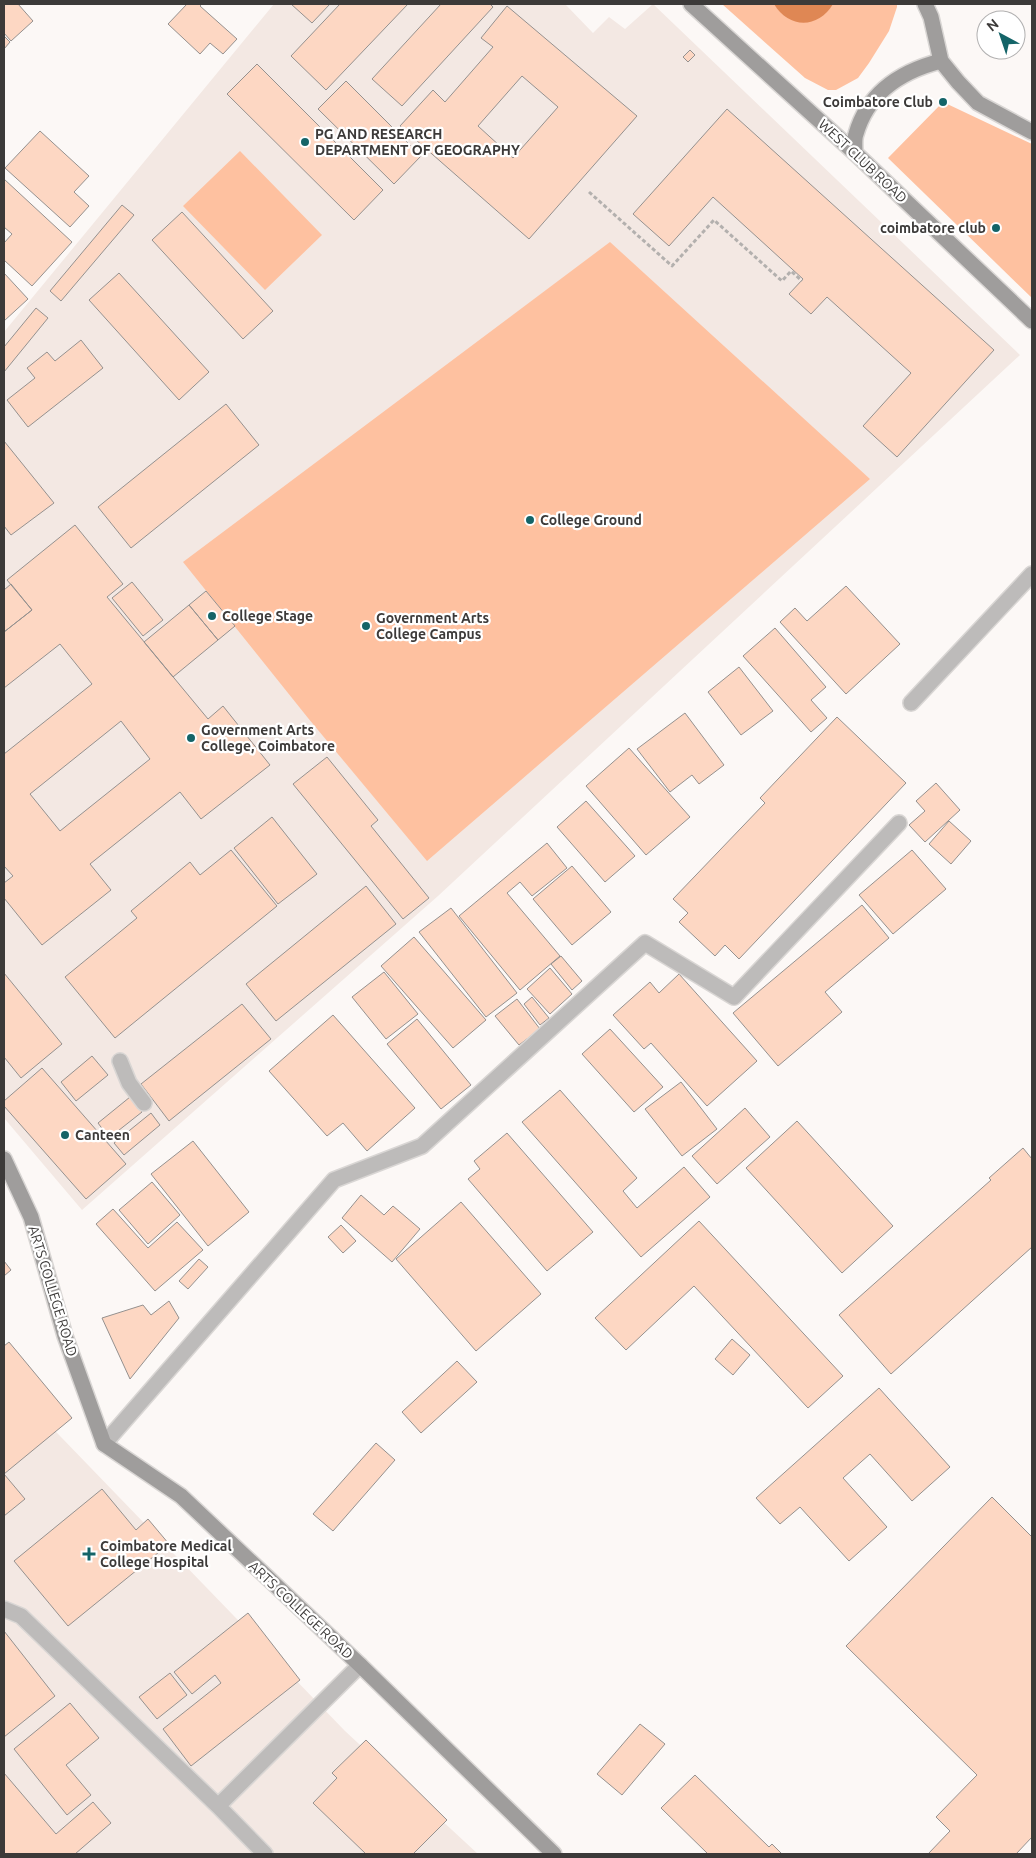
<svg xmlns="http://www.w3.org/2000/svg" width="1036" height="1858" viewBox="0 0 1036 1858" font-family="Ubuntu,sans-serif">
<rect width="100%" height="100%" fill="#fcf8f6"/>
<path fill="#f3e8e3" d="M 274,4 L 565,4 L 593,33 L 609,17 L 625,29 L 653,4 L 1020,355 L 438,896 L 82,1210 L 4,1118 L 4,332 Z
M 4,1378 L 345,1731 L 478,1854 L 4,1854 Z"/>
<path fill="#fec1a0" d="M 722,4 L 897,4 L 897,7 L 889,31 L 869,63 L 858,78 L 836,90 L 828,90 L 805,78 Z
M 943,102 L 1032,144 L 1032,298 L 888,158 Z
M 240,151 L 322,235 L 265,290 L 183,206 Z
M 610,242 L 870,479 L 427,861 L 308,718 L 183,562 Z"/>
<path fill="#df8754" d="M 774,4 L 833,4 C 818,29 789,29 774,4 Z"/>
<path fill="#fdd7c3" stroke="#95918f" fill-rule="evenodd" d="M 4,4 L 18,4 L 33,21 L 11,41 L 4,33 Z
M 187,4 L 202,4 L 200,6 L 237,39 L 223,54 L 210,43 L 200,54 L 168,24 Z
M 291,4 L 330,4 L 312,23 Z
M 340,4 L 408,4 L 326,90 L 291,56 Z
M 441,4 L 490,4 L 493,7 L 402,106 L 372,79 Z
M 507,6 L 637,116 L 529,239 L 400,126 L 433,90 L 445,102 L 493,47 L 481,38 ZM 522,76 L 558,107 L 513,158 L 478,126 Z
M 4,36 L 10,42 L 4,49 Z
M 690,50 L 695,55 L 688,62 L 683,57 Z
M 257,64 L 383,190 L 354,220 L 227,94 Z
M 346,81 L 421,156 L 394,184 L 318,109 Z
M 727,109 L 994,350 L 897,457 L 863,426 L 911,373 L 827,297 L 811,314 L 789,294 L 803,279 L 713,197 L 669,246 L 633,214 Z
M 40,131 L 89,176 L 74,192 L 89,206 L 70,227 L 5,168 Z
M 4,179 L 72,242 L 32,286 L 4,260 L 4,243 L 12,234 L 4,227 Z
M 122,205 L 134,215 L 61,301 L 50,291 Z
M 182,212 L 273,311 L 243,339 L 152,240 Z
M 4,273 L 28,299 L 4,321 Z
M 119,273 L 209,372 L 179,400 L 89,300 Z
M 36,308 L 48,318 L 4,372 L 4,347 Z
M 81,340 L 103,368 L 28,427 L 7,400 L 35,378 L 27,368 L 47,352 L 55,361 Z
M 226,404 L 259,445 L 131,548 L 98,507 Z
M 4,441 L 54,503 L 11,535 L 4,526 Z
M 75,525 L 123,584 L 107,597 L 208,719 L 223,706 L 270,765 L 201,819 L 180,792 L 90,864 L 111,890 L 42,945 L 4,898 L 4,883 L 13,876 L 4,866 L 4,754 L 92,684 L 60,644 L 4,688 L 4,632 L 32,610 L 7,580 ZM 121,721 L 150,759 L 60,831 L 30,794 Z
M 132,582 L 163,620 L 143,636 L 112,598 Z
M 11,584 L 32,610 L 4,632 L 4,590 Z
M 846,586 L 900,644 L 846,694 L 780,622 L 795,608 L 807,621 Z
M 206,591 L 235,626 L 218,640 L 189,605 Z
M 189,605 L 218,640 L 173,677 L 144,642 Z
M 775,628 L 826,687 L 811,700 L 827,718 L 811,732 L 743,656 Z
M 739,667 L 773,711 L 741,735 L 708,692 Z
M 685,713 L 724,765 L 699,784 L 692,775 L 670,792 L 637,749 Z
M 837,717 L 906,783 L 739,959 L 725,945 L 715,956 L 679,922 L 688,913 L 673,899 L 765,803 L 760,798 Z
M 629,748 L 690,817 L 646,855 L 586,786 Z
M 327,757 L 378,820 L 371,826 L 429,898 L 403,919 L 293,784 Z
M 936,783 L 960,810 L 925,842 L 909,825 L 925,811 L 916,801 Z
M 586,801 L 635,856 L 605,882 L 557,827 Z
M 272,817 L 317,874 L 278,904 L 234,848 Z
M 949,821 L 971,841 L 951,864 L 929,844 Z
M 547,843 L 567,868 L 532,896 L 520,882 L 507,893 L 560,956 L 520,990 L 459,916 Z
M 231,850 L 277,906 L 115,1038 L 65,977 L 137,918 L 131,911 L 190,862 L 200,875 Z
M 912,850 L 946,889 L 893,934 L 859,895 Z
M 572,866 L 611,912 L 572,945 L 533,899 Z
M 366,886 L 396,924 L 276,1021 L 246,984 Z
M 862,905 L 889,938 L 825,992 L 842,1012 L 778,1066 L 733,1013 Z
M 451,908 L 517,993 L 486,1017 L 419,932 Z
M 414,937 L 486,1020 L 453,1048 L 381,966 Z
M 561,956 L 582,981 L 572,990 L 551,964 Z
M 550,968 L 572,994 L 550,1014 L 527,989 Z
M 384,972 L 418,1014 L 386,1039 L 352,997 Z
M 4,973 L 62,1044 L 21,1078 L 4,1057 Z
M 679,974 L 757,1061 L 707,1106 L 651,1043 L 644,1049 L 613,1015 L 650,982 L 659,993 Z
M 532,997 L 549,1018 L 540,1025 L 524,1004 Z
M 517,999 L 540,1029 L 519,1045 L 495,1016 Z
M 242,1004 L 271,1039 L 169,1121 L 141,1084 Z
M 333,1015 L 415,1108 L 367,1151 L 343,1123 L 327,1136 L 269,1071 Z
M 417,1019 L 471,1085 L 441,1109 L 387,1044 Z
M 610,1029 L 663,1087 L 634,1112 L 582,1054 Z
M 92,1056 L 108,1075 L 76,1101 L 61,1082 Z
M 42,1068 L 126,1164 L 86,1199 L 4,1106 L 4,1101 Z
M 681,1082 L 717,1129 L 682,1156 L 645,1109 Z
M 560,1090 L 637,1178 L 623,1191 L 637,1208 L 684,1167 L 710,1197 L 641,1257 L 522,1122 Z
M 130,1097 L 142,1112 L 109,1138 L 98,1123 Z
M 745,1108 L 770,1137 L 717,1184 L 692,1156 Z
M 151,1113 L 160,1125 L 124,1155 L 114,1143 Z
M 797,1121 L 893,1226 L 842,1273 L 746,1168 Z
M 507,1133 L 593,1232 L 547,1271 L 468,1179 L 480,1169 L 474,1161 Z
M 193,1141 L 249,1212 L 208,1246 L 151,1174 Z
M 1023,1148 L 1032,1159 L 1032,1247 L 891,1374 L 839,1315 L 991,1180 L 989,1178 Z
M 152,1182 L 180,1215 L 148,1244 L 119,1210 Z
M 361,1195 L 384,1215 L 393,1206 L 420,1229 L 392,1262 L 342,1218 Z
M 461,1202 L 541,1294 L 476,1351 L 396,1259 Z
M 113,1209 L 148,1248 L 177,1222 L 203,1250 L 155,1291 L 96,1224 Z
M 699,1221 L 843,1376 L 808,1408 L 694,1286 L 626,1350 L 595,1318 Z
M 341,1225 L 356,1241 L 343,1253 L 328,1237 Z
M 199,1259 L 208,1267 L 188,1289 L 179,1281 Z
M 4,1261 L 11,1270 L 4,1276 Z
M 169,1301 L 179,1318 L 130,1379 L 102,1318 L 143,1305 L 151,1315 Z
M 732,1339 L 750,1355 L 733,1375 L 715,1359 Z
M 9,1342 L 72,1418 L 4,1474 L 25,1499 L 4,1516 L 4,1346 Z
M 457,1361 L 477,1382 L 421,1433 L 402,1412 Z
M 879,1388 L 950,1467 L 912,1501 L 870,1454 L 843,1478 L 887,1527 L 849,1561 L 800,1507 L 780,1524 L 756,1498 Z
M 376,1443 L 395,1460 L 333,1531 L 313,1514 Z
M 102,1489 L 136,1530 L 148,1519 L 169,1544 L 68,1626 L 14,1561 Z
M 992,1497 L 1032,1537 L 1032,1837 L 1016,1854 L 928,1854 L 950,1831 L 936,1817 L 977,1775 L 846,1646 Z
M 248,1613 L 300,1680 L 191,1766 L 163,1729 L 221,1683 L 215,1675 L 192,1694 L 174,1672 Z
M 4,1631 L 55,1696 L 4,1737 Z
M 170,1673 L 187,1695 L 157,1719 L 139,1697 Z
M 70,1703 L 99,1738 L 66,1765 L 91,1795 L 67,1815 L 14,1749 Z
M 640,1724 L 665,1744 L 622,1795 L 597,1774 Z
M 366,1740 L 447,1820 L 413,1854 L 366,1854 L 313,1803 L 337,1778 L 332,1773 Z
M 4,1773 L 56,1834 L 93,1802 L 111,1823 L 75,1854 L 4,1854 Z
M 695,1775 L 769,1847 L 772,1844 L 782,1854 L 708,1854 L 661,1808 Z"/>
<g fill="none" stroke-linecap="round" stroke-linejoin="round">
<g stroke="#d9d6d4" stroke-width="18">
<path id="street" d="M 911,703 L 1032,574
M 120,1061 L 129,1083 L 144,1103
M 104,1444 L 334,1180 L 422,1146 L 645,943 L 734,997 L 899,823
M 4,1609 L 21,1616 L 218,1806
M 265,1854 L 218,1806 L 360,1665"/>
</g>
<g stroke="#d9d6d4" stroke-width="18">
<path id="secondary" d="M 691,4 L 855,153 L 1032,321
M 925,4 L 931,17 L 941,61 L 958,82 L 978,103 L 1032,132
M 855,153 C 855,147 854,139 856,134 C 868,92 902,71 941,61
M 4,1159 L 31,1217 L 65,1336 L 104,1444 L 181,1496 L 360,1665 L 554,1854"/>
</g>
<path stroke="#b3b0ae" stroke-width="3" stroke-dasharray="4 2.5" stroke-linecap="butt" d="M 589,192 L 672,266 L 714,220 L 782,281 L 791,271 L 802,281"/>
<use href="#street" stroke="#bdbbba" stroke-width="15"/>
<use href="#secondary" stroke="#9f9d9c" stroke-width="15"/>
</g>
<g fill="#146468" stroke="#fff" stroke-width="2">
<circle cx="943" cy="102" r="5"/>
<circle cx="305" cy="142" r="5"/>
<circle cx="996" cy="228" r="5"/>
<circle cx="530" cy="520" r="5"/>
<circle cx="212" cy="616" r="5"/>
<circle cx="366" cy="626" r="5"/>
<circle cx="191" cy="738" r="5"/>
<circle cx="65" cy="1135" r="5"/>
<path d="M86.5 1546.5h5v5h5v5h-5v5h-5v-5h-5v-5h5z"/>
</g>
<g text-anchor="middle" dominant-baseline="central" stroke-width="4.5" stroke-linejoin="round" paint-order="stroke">
<g font-size="14" font-weight="bold" fill="#3c3a39" stroke="#fff" text-anchor="start">
<text x="933" y="102" text-anchor="end">Coimbatore Club</text>
<text x="315" y="134">PG AND RESEARCH<tspan x="315" dy="16">DEPARTMENT OF GEOGRAPHY</tspan></text>
<text x="986" y="228" text-anchor="end">coimbatore club</text>
<text x="540" y="520">College Ground</text>
<text x="222" y="616">College Stage</text>
<text x="376" y="618">Government Arts<tspan x="376" dy="16">College Campus</tspan></text>
<text x="201" y="730">Government Arts<tspan x="201" dy="16">College, Coimbatore</tspan></text>
<text x="75" y="1135">Canteen</text>
<text x="100" y="1546">Coimbatore Medical<tspan x="100" dy="16">College Hospital</tspan></text>
</g>
<g font-size="14" fill="#3c3a39" stroke="#fff">
<text transform="translate(863 161) rotate(43)">WEST CLUB ROAD</text>
<text transform="translate(53 1291) rotate(73)">ARTS COLLEGE ROAD</text>
<text transform="translate(301 1610) rotate(43)">ARTS COLLEGE ROAD</text>
</g>
</g>
<rect width="1036" height="1858" fill="none" stroke="#3c3a39" stroke-width="10"/>
<g transform="translate(1001 35) rotate(320)"><circle r="24" fill="#ffffff" stroke="#b1b0b0"/>
<path d="M0-4L9 19L0 12L-9 19Z" fill="#146468"/>
<text y="-8" font-size="14" font-weight="bold" text-anchor="middle" fill="#3c3a39">N</text>
</g>
</svg>
